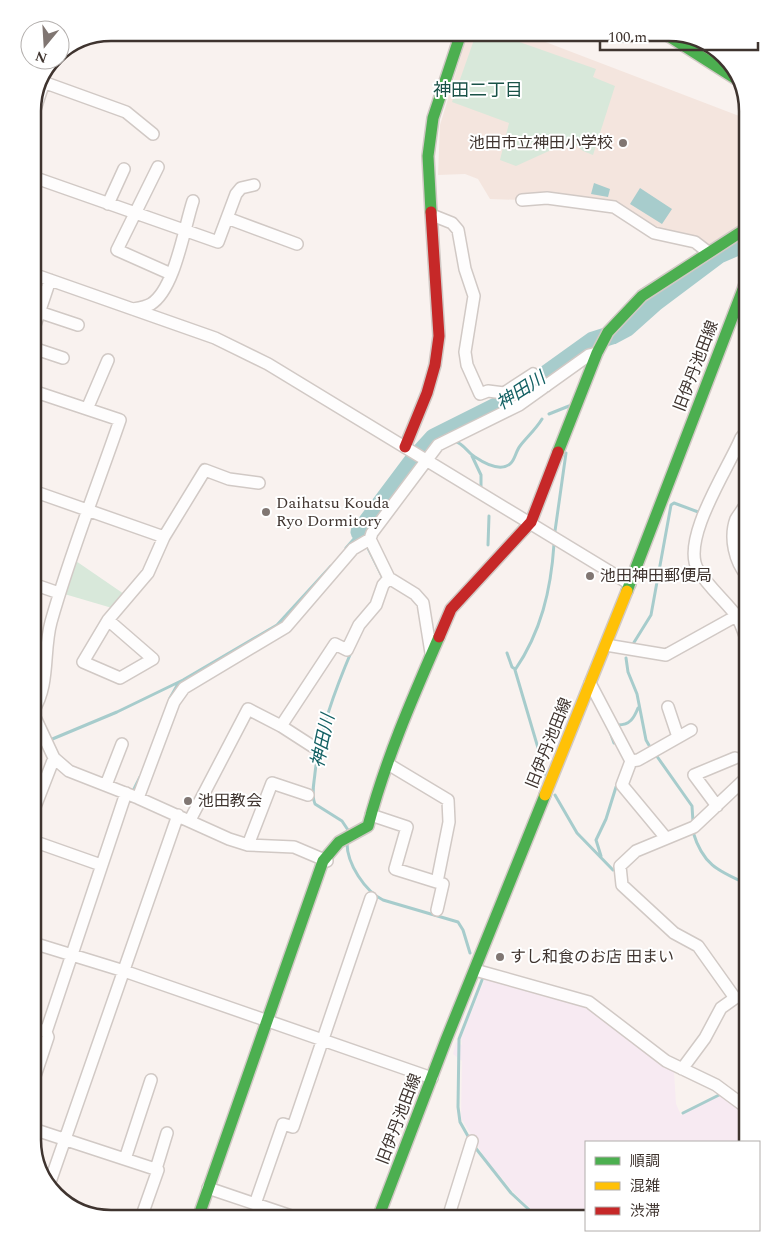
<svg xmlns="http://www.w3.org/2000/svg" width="780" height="1251" viewBox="0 0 780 1251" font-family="Spectral,'Noto Sans JP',serif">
<rect width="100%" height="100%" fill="#f9f2ef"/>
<path fill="#f7eaf2" d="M 485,978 L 594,1010 L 650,1056 L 674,1072 L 676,1104 L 681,1115 L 721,1095 L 747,1114 L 747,1142 L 586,1142 L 586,1218 L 541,1218 L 515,1194 L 485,1158 L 461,1118 L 462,1061 L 453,1054 L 456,1042 L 462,1045 L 461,1038 Z"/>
<path fill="#f4e5de" d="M 468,33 L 522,33 L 747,119 L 747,220 L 708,245 L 654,228 L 626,207 L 612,203 L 490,199 L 478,179 L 465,174 L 438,175 L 440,125 Z"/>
<path fill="#d8e8da" d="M 494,33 L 596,69 L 593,77 L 615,86 L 593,155 L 583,151 L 571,141 L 516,166 L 500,160 L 509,123 L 452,102 L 475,37 Z
M 73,559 L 124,594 L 112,608 L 61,593 Z"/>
<path fill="#a7cccc" d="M 594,183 L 610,189 L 608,197 L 591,194 Z
M 640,188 L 672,209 L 662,224 L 630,204 Z"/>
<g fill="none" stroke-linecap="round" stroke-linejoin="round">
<path stroke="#a7cccc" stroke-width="3" d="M 549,414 L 569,406
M 454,441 C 465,444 466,452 475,457 C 484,463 501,473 511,463 C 515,459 516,451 520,446 C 527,437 536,429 542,419
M 472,456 L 481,475 L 481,486
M 555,531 L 566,453
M 488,545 L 489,516
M 346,548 L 360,532 L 384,580
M 633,644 L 651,615 L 671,505 L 674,503 L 701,513
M 507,653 L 512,667 L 515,669
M 626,658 L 628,672 L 637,694 L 646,740 L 650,747
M 170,698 L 179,682
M 618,725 C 630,725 634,718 638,708
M 609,729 L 614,743
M 50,740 L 117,712 L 183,680 L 277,625 L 331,566
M 33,747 L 40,743
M 656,755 L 692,806 L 693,822
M 546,775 L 515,670 C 541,632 551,590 554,544
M 132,793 L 140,777
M 555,795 L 577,833 L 613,870
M 348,830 L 342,821 L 315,804 C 311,795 314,784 315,773 C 320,730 335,690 352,650
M 693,832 C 703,865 718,871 747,884
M 347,843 C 347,864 365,891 383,900 L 458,922 L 463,930 L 470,953
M 601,856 L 596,840 L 606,819 L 616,787
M 683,1113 L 719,1095
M 469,1138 L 460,1122 L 458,1107 L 459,1039 L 482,980
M 474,1146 L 511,1193 L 538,1218"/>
<path stroke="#a7cccc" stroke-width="19" d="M 360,532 L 414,460 L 434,438 L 512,399 L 593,341 L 612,335 L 627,327 L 655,302 L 719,254 L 747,242"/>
<g stroke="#d1c9c5" stroke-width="14">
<path id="street" d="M 43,82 L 126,112 L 153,134
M 33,115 L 44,82
M 158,167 L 117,250 L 171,274
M 33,177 L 218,242 L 236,194 L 241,188 L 254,185
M 522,200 L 547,198 L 614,207 L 654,233 L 695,242 L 708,252
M 108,204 L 124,169
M 432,215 L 452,223 L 458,230 L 465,269 L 474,296 L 465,352 L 467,365 L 480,394 L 488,391 L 504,393 L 533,374 L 546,386
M 227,218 L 297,244
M 33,274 L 215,338 L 268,364 L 630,584
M 133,309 C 139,308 146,307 151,304 C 175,289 184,228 193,201
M 39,312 L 78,325
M 33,331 L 50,280
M 33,348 L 63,358
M 87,409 L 108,360
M 33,491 L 164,537
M 734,537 L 747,537
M 747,576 C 735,562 729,538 736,519 C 739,514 744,508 747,502
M 33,584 L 59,593
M 108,620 L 153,659 L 120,678 L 83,662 L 108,620 L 148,573 L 164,537 L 205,470 L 229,479 L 259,483
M 747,642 C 744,633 741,622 735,614 C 723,599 708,586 698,570 C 680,540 729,467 741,438 L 747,430
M 606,645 L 666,655 L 747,610
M 431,653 L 423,603 L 415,594 L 389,578 L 370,539 L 372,533 L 438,445 L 519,405 L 589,355 L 597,353
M 590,683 L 631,761 L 622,785 L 666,838
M 668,707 L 678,737
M 33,711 C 50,685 43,651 51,622 C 70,554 97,487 120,420 L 33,391
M 33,713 L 54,758 L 69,771 L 138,798 L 229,839 L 248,845 L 294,847 L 327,861
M 281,726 L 312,746
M 631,761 L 638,760 L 691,730
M 388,764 L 448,800 L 449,822 L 437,882
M 106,785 L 122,744
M 138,798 L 174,702 L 184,688 L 286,627 L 353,549 L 370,539
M 717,806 L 694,775 L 735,758
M 33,812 L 54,758
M 371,815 L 407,827 L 395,869 L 443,884 L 437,910
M 190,820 L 248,709 L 281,726 L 335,644 L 347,650 L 359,625 L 376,605 L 383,585 L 389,578
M 33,841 L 101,865
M 248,845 L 272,783 L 308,795
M 33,943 L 124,971 L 432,1078
M 475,970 L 589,1002 L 666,1061 L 716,1085 L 747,1108
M 33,1027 L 46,1032
M 682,1069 L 705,1038 L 721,1008 L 735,998 L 698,946 L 674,933 L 622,885 L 620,866 L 636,851 L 694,827 L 747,777
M 33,1082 L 48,1037 L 46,1032 L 126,793
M 33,1129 L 158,1170 L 141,1218
M 125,1159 L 151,1080
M 156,1169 L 167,1133
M 49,1185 L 178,815
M 208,1188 L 297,1218
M 255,1204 L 283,1124 L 293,1127 L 371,898
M 448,1218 L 472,1141
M 531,1218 L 531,1217"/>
</g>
<g stroke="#d1c9c5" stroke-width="14">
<path id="fast" d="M 664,33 L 741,82
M 431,212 L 428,156 L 433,118 L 461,33
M 558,452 L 597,353 L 608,332 L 642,296 L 747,228
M 627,591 L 747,279
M 198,1218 L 323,861 L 339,842 L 368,826 C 385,761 412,699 439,637
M 378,1218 L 446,1040 L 545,795"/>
</g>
<g stroke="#d1c9c5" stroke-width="14">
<path id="slow" d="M 545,795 L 627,591"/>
</g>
<g stroke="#d1c9c5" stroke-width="14">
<path id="jam" d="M 405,447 L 427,393 L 435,365 L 439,336 L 431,212
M 439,637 L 451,609 L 531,522 L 558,452"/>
</g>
<use href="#street" stroke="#fefdfd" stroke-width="11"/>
<use href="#fast" stroke="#4caf50" stroke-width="11"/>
<use href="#slow" stroke="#ffc107" stroke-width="11"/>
<use href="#jam" stroke="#c62828" stroke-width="11"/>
</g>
<g fill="#807672" stroke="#fff" stroke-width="2">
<circle cx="623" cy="143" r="5"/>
<circle cx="266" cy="512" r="5"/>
<circle cx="590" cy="576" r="5"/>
<circle cx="188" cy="801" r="5"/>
<circle cx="500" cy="957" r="5"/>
</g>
<g text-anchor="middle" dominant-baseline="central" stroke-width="4" stroke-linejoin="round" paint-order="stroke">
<g font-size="16" fill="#3f342f" stroke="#fff" text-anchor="start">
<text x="613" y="143" text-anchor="end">池田市立神田小学校</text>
<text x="276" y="503">Daihatsu Kouda<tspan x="276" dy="18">Ryo Dormitory</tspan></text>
<text x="600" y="576">池田神田郵便局</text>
<text x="198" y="801">池田教会</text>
<text x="510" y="957">すし和食のお店 田まい</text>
</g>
<g font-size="16" fill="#3f342f" stroke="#fff">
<text transform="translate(696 366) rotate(-69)">旧伊丹池田線</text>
<text transform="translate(549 743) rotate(-68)">旧伊丹池田線</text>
<text transform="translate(399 1119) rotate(-69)">旧伊丹池田線</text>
</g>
<g font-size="18" fill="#1a5248" stroke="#fff">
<text x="478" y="90">神田二丁目</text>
</g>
<g font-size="18" font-style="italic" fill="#136063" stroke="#fff">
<text transform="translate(521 391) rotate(-33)">神田川</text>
<text transform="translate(323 741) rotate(-78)">神田川</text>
</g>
</g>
<path d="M0 0H780V1251H0ZM111 41H669A70 70 0 0 1 739 111V1140A70 70 0 0 1 669 1210H111A70 70 0 0 1 41 1140V111A70 70 0 0 1 111 41Z" fill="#fff" fill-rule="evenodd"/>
<path fill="none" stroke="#3f342f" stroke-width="2.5" d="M111 41H669A70 70 0 0 1 739 111V1140A70 70 0 0 1 669 1210H111A70 70 0 0 1 41 1140V111A70 70 0 0 1 111 41Z"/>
<rect x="585" y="1141" width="175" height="90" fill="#ffffff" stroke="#b2aeac"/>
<rect x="595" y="1157" width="25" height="8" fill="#4caf50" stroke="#b2aeac"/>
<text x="630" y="1166" font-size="15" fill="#3f342f">順調</text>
<rect x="595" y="1182" width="25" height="8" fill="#ffc107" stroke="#b2aeac"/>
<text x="630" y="1191" font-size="15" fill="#3f342f">混雑</text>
<rect x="595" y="1207" width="25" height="8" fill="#c62828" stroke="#b2aeac"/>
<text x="630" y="1216" font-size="15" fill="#3f342f">渋滞</text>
<g transform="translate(45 45) rotate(198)"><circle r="24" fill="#ffffff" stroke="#b2aeac"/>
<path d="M0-4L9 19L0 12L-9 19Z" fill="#807672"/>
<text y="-8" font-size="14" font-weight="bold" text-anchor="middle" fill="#3f342f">N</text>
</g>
<path d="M600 42v8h158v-8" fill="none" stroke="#3f342f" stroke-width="2.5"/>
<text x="608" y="42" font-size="15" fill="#3f342f" stroke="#ffffff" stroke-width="4" paint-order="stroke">100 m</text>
</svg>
